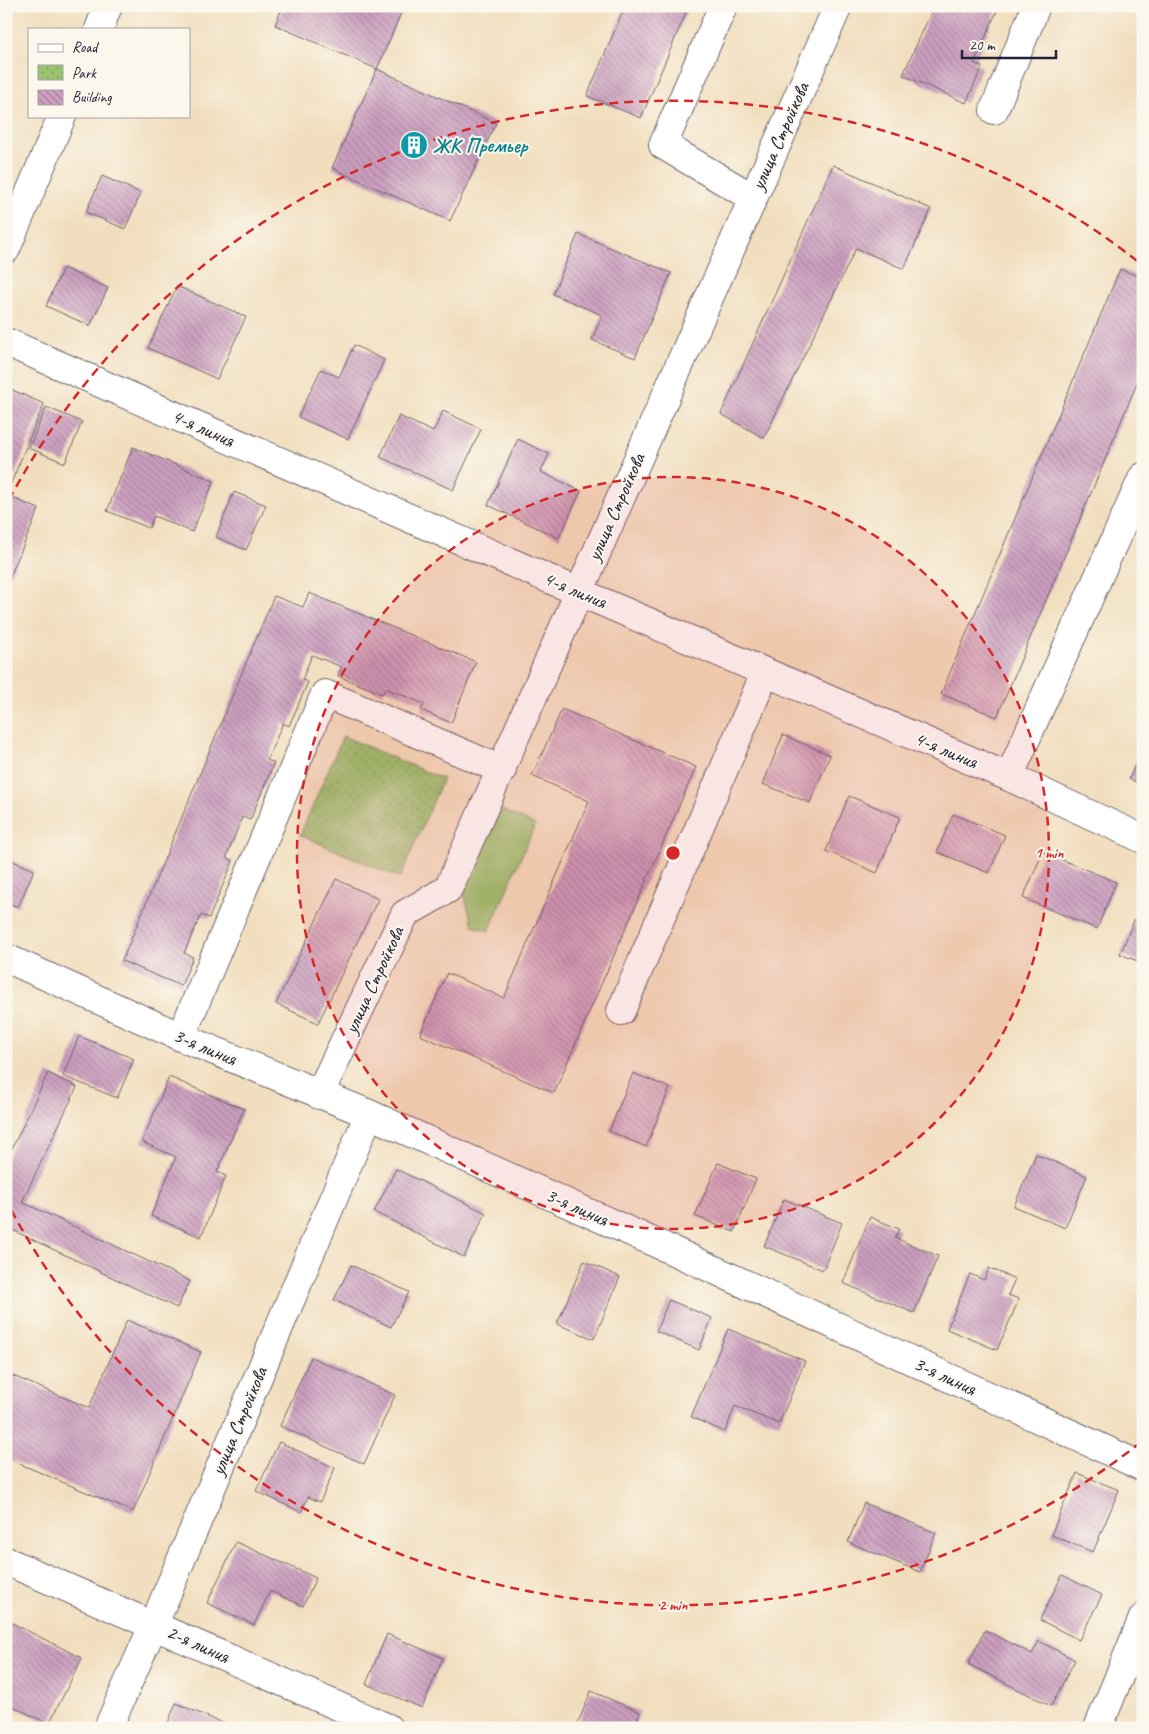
<svg xmlns="http://www.w3.org/2000/svg" width="1149" height="1734" viewBox="0 0 1149 1734" font-family="Caveat,sans-serif">
<defs>
<pattern id="park-dots" width="8" height="8" patternUnits="userSpaceOnUse" patternTransform="scale(1.25)"><rect width="8" height="8" fill="#98c370"/><path d="M2 2h.1M6 6h.1" fill="none" stroke="#83a762" stroke-width="1.8" stroke-linecap="round"/></pattern>
<pattern id="building-back-hatch" width="6" height="6" patternUnits="userSpaceOnUse" patternTransform="scale(1.25)"><rect width="6" height="6" fill="#cc9fbf"/><path d="M-1 5l2 2M0 0l6 6M5-1l2 2" fill="none" stroke="#a5819c"/></pattern>
</defs>
<rect width="100%" height="100%" fill="#fbf7ec"/>
<filter id="ink" filterUnits="userSpaceOnUse"><feTurbulence type="fractalNoise" baseFrequency=".02" numOctaves="2"/><feDisplacementMap in="SourceGraphic" scale="10" xChannelSelector="R" yChannelSelector="G"/><feConvolveMatrix kernelMatrix="1 2 1 2 8 2 1 2 1" color-interpolation-filters="sRGB"/></filter>
<filter id="wash" filterUnits="userSpaceOnUse"><feTurbulence type="fractalNoise" baseFrequency=".0096" numOctaves="4" result="noise"/><feDisplacementMap in="SourceGraphic" scale="20" xChannelSelector="R" yChannelSelector="G"/><feGaussianBlur stdDeviation="1.12" result="paint"/><feColorMatrix in="noise" values="0 0 0 0 0 0 0 0 0 0 0 0 0 0 0 0 0 1.4 0 .05"/><feComposite in="paint" operator="in"/></filter>
<g filter="url(#wash)">
<rect width="100%" height="100%" fill="#f1debe"/>
<path fill="#98c370" stroke="#5d7256" d="M 500,809 L 535,825 L 489,931 L 473,926 L 464,894 Z"/>
<path fill="url(#park-dots)" stroke="#5d7256" d="M 343,736 L 443,779 L 400,878 L 300,835 Z"/>
<g id="blocks">
<path fill="url(#building-back-hatch)" d="M 283,6 L 404,6 L 377,69 L 275,25 Z
M 625,6 L 689,6 L 641,118 L 587,96 Z
M 934,6 L 999,6 L 974,63 L 982,67 L 966,103 L 903,75 Z
M 377,69 L 496,123 L 450,221 L 332,168 Z
M 833,165 L 931,209 L 904,269 L 856,248 L 764,438 L 721,414 Z
M 102,176 L 141,193 L 125,229 L 86,212 Z
M 578,234 L 671,273 L 635,358 L 592,340 L 602,315 L 553,294 Z
M 63,268 L 108,288 L 90,326 L 46,306 Z
M 1120,269 L 1143,278 L 1143,369 L 997,717 L 941,694 Z
M 177,286 L 246,317 L 217,379 L 148,348 Z
M 354,345 L 384,360 L 348,439 L 298,417 L 321,369 L 339,377 Z
M 8,388 L 44,404 L 6,495 L 6,391 Z
M 46,407 L 82,422 L 65,463 L 29,448 Z
M 443,411 L 481,429 L 453,490 L 380,457 L 399,416 L 433,432 Z
M 518,439 L 549,454 L 541,472 L 581,491 L 559,538 L 488,505 Z
M 133,447 L 214,481 L 192,532 L 154,516 L 149,528 L 107,511 Z
M 234,492 L 266,505 L 246,550 L 216,537 Z
M 10,497 L 39,509 L 6,586 L 6,507 Z
M 309,593 L 476,662 L 451,723 L 421,710 L 424,704 L 385,688 L 383,694 L 338,676 L 342,667 L 312,655 L 302,680 L 308,682 L 289,726 L 283,723 L 267,760 L 274,763 L 250,820 L 242,817 L 226,858 L 233,861 L 209,918 L 201,915 L 184,953 L 193,957 L 181,986 L 122,961 L 274,596 L 303,607 Z
M 562,709 L 696,767 L 554,1093 L 420,1035 L 447,973 L 504,998 L 589,801 L 532,776 Z
M 783,735 L 830,755 L 810,803 L 763,784 Z
M 1143,746 L 1143,785 L 1129,779 Z
M 849,796 L 900,817 L 877,873 L 826,851 Z
M 953,814 L 1005,835 L 989,873 L 937,852 Z
M 1043,852 L 1116,882 L 1097,929 L 1023,898 Z
M 6,858 L 34,870 L 18,907 L 6,902 Z
M 336,879 L 378,899 L 318,1023 L 276,1004 Z
M 1143,899 L 1143,963 L 1120,954 Z
M 79,1036 L 134,1059 L 117,1098 L 63,1076 Z
M 48,1073 L 77,1087 L 22,1202 L 190,1281 L 177,1308 L 6,1227 L 6,1161 Z
M 633,1073 L 670,1088 L 646,1147 L 609,1131 Z
M 169,1077 L 244,1109 L 217,1172 L 226,1176 L 201,1237 L 151,1216 L 176,1157 L 142,1142 Z
M 1036,1154 L 1087,1176 L 1065,1228 L 1014,1206 Z
M 718,1163 L 756,1179 L 734,1232 L 695,1216 Z
M 396,1169 L 486,1213 L 464,1257 L 374,1212 Z
M 784,1199 L 842,1223 L 823,1270 L 764,1246 Z
M 870,1217 L 899,1229 L 895,1238 L 938,1256 L 914,1313 L 843,1283 Z
M 584,1261 L 620,1277 L 594,1339 L 557,1324 Z
M 351,1265 L 409,1292 L 391,1327 L 334,1300 Z
M 989,1268 L 1015,1279 L 1008,1295 L 1019,1299 L 997,1350 L 947,1329 L 970,1274 L 984,1280 Z
M 669,1300 L 712,1318 L 699,1350 L 656,1331 Z
M 127,1320 L 201,1352 L 133,1512 L 6,1458 L 6,1373 L 89,1408 Z
M 728,1329 L 805,1361 L 779,1424 L 735,1406 L 725,1432 L 691,1417 Z
M 311,1357 L 395,1395 L 364,1464 L 280,1426 Z
M 279,1442 L 335,1468 L 320,1502 L 308,1497 L 301,1512 L 256,1491 Z
M 1077,1473 L 1119,1490 L 1093,1552 L 1051,1535 Z
M 864,1503 L 936,1533 L 920,1572 L 848,1542 Z
M 236,1542 L 316,1578 L 303,1606 L 270,1591 L 254,1625 L 207,1603 Z
M 1062,1575 L 1102,1595 L 1079,1640 L 1040,1620 Z
M 6,1620 L 82,1658 L 49,1724 L 6,1703 Z
M 985,1630 L 1032,1654 L 1039,1641 L 1075,1660 L 1051,1706 L 968,1664 Z
M 387,1634 L 443,1658 L 422,1708 L 366,1684 Z
M 591,1691 L 640,1712 L 634,1728 L 576,1728 Z
M 176,1703 L 234,1728 L 166,1728 Z"/>
</g>
</g>
<g filter="url(#ink)">
<use href="#blocks" fill-opacity="0" stroke="#6a6469" stroke-width="1"/>
<g fill="none" stroke-linecap="round" stroke-linejoin="round">
<g stroke="#6a6469" stroke-width="30">
<path id="minor" d="M 723,6 L 663,145 L 753,198
M 99,29 L 108,6
M 994,110 L 1036,6
M 6,249 L 62,116
M 6,342 L 579,592 L 1009,777 L 1143,839
M 1009,777 L 1143,477
M 6,958 L 181,1037 L 369,1114 L 680,1254 L 1143,1467
M 621,1011 L 765,673
M 181,1037 L 325,694 L 502,770
M 319,1095 L 405,914 L 448,889 L 838,6
M 6,1561 L 388,1728
M 108,1728 L 154,1624 L 369,1114
M 1098,1728 L 1143,1618"/>
</g>
<use href="#minor" stroke="#fff" stroke-width="28"/>
</g>
</g>
<circle cx="673" cy="853" r="376" fill="#d62828" fill-opacity=".12"/>
<g fill="none" stroke="#d62828" stroke-width="2.5" stroke-dasharray="9 6">
<circle cx="673" cy="853" r="376"/>
<path d="M1141 1442A752 752 0 0 1 9 1206M9 500A752 752 0 0 1 1141 264"/>
</g>
<defs>
<g id="building-disc" transform="scale(1.4375)"><circle r="9.5" fill="#0f9aa8" stroke="#fbf7ec"/><path d="M-4-6H4V6H1V3H-1V6H-4ZM-2.5-4.3h1.7v1.8h-1.7ZM.8-4.3h1.7v1.8H.8ZM-2.5-1h1.7V.8h-1.7ZM.8-1h1.7V.8H.8Z" fill="#fff"/></g>
</defs>
<g fill-rule="evenodd">
<use href="#building-disc" x="414" y="145"/>
</g>
<g text-anchor="middle" dominant-baseline="central" stroke-width="4" stroke-linejoin="round" paint-order="stroke">
<g font-size="20" fill="#22223b" stroke="#fbf7ec">
<text transform="translate(780 136) rotate(-66)">улица Стройкова</text>
<text transform="translate(203 428) rotate(24)">4-я линия</text>
<text transform="translate(616 507) rotate(-66)">улица Стройкова</text>
<text transform="translate(575 590) rotate(23)">4-я линия</text>
<text transform="translate(946 750) rotate(23)">4-я линия</text>
<text transform="translate(374 980) rotate(-65)">улица Стройкова</text>
<text transform="translate(205 1047) rotate(23)">3-я линия</text>
<text transform="translate(577 1207) rotate(24)">3-я линия</text>
<text transform="translate(945 1376) rotate(25)">3-я линия</text>
<text transform="translate(239 1421) rotate(-67)">улица Стройкова</text>
<text transform="translate(198 1644) rotate(24)">2-я линия</text>
</g>
<g font-size="20" font-weight="bold" fill="#0d838f" stroke="#fbf7ec" text-anchor="start">
<text x="433" y="145">ЖК Премьер</text>
</g>
</g>
<circle cx="673" cy="853" r="8" fill="#d62828" stroke="#fbf7ec" stroke-width="2.5"/>
<g font-size="15" text-anchor="middle" font-weight="bold" fill="#d62828" stroke="#fbf7ec" stroke-width="4" stroke-linejoin="round" paint-order="stroke">
<text x="1049" y="858">1 min</text>
<text x="673" y="1610">2 min</text>
</g>
<rect width="1149" height="1734" fill="none" stroke="#fbf7ec" stroke-width="25"/>
<rect x="28" y="28" width="162" height="90" fill="#fbf7ec" stroke="#a4a2a5"/>
<rect x="38" y="44" width="25" height="8" fill="#ffffff" stroke="#a4a2a5"/>
<text x="72" y="52" font-size="15" fill="#22223b">Road</text>
<rect x="38" y="65" width="25" height="15" fill="url(#park-dots)" stroke="#a4a2a5"/>
<text x="72" y="78" font-size="15" fill="#22223b">Park</text>
<rect x="38" y="90" width="25" height="15" fill="url(#building-back-hatch)" stroke="#a4a2a5"/>
<text x="72" y="102" font-size="15" fill="#22223b">Building</text>
<path d="M962 50v8h94v-8" fill="none" stroke="#22223b" stroke-width="2.5"/>
<text x="969" y="50" font-size="15" fill="#22223b" stroke="#fbf7ec" stroke-width="4" paint-order="stroke">20 m</text>
</svg>
